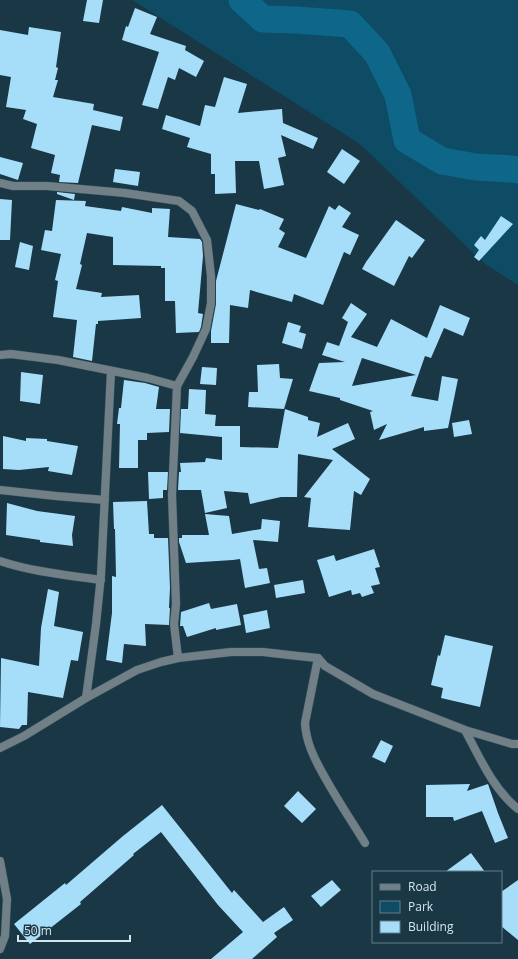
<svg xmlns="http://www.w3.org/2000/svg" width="518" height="959" viewBox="0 0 518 959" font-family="'Open Sans',sans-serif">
<rect width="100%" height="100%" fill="#193745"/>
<path fill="#0d4c64" d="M 132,0 L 518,0 L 518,285 L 485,264 L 360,144 Z"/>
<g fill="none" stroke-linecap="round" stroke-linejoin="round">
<path stroke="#0e6788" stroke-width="27" d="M 242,0 L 263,19 L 297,20 L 350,24 L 377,53 L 398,95 L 407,140 L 442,161 L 476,167 L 512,169 L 518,170"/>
</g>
<path fill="#a6def9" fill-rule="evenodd" d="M 87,0 L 103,0 L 99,23 L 83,21 Z
M 135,8 L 157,17 L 150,34 L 186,46 L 185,50 L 204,61 L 196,77 L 179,68 L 175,80 L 168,77 L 158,109 L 142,105 L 159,52 L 122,40 L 126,26 L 128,27 Z
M 29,27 L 61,32 L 56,67 L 58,68 L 55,80 L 58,80 L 53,97 L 94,104 L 93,110 L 123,117 L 120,131 L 92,125 L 78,183 L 59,182 L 60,175 L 51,173 L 55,155 L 31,148 L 37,124 L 23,119 L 26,110 L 6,107 L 11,77 L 0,75 L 0,30 L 28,35 Z
M 224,77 L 247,84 L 238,113 L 282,109 L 283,123 L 318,138 L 313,149 L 281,135 L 286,156 L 278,158 L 284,185 L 264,189 L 259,161 L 235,161 L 236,193 L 215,194 L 215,174 L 211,174 L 211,154 L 187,147 L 190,138 L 162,129 L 166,115 L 200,126 L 205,105 L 215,107 Z
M 342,149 L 360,161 L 344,184 L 327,172 Z
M 0,157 L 23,163 L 18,180 L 0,174 Z
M 115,169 L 140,172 L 138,186 L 113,182 Z
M 57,192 L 75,194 L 74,200 L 57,194 Z
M 0,199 L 12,200 L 10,240 L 0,240 Z
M 56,200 L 86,201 L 85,206 L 121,211 L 122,207 L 152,213 L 152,208 L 170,209 L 168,237 L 200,239 L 202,242 L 203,256 L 198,313 L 203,314 L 201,327 L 199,332 L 176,333 L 175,301 L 165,301 L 165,268 L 161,268 L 161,266 L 113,265 L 113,237 L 87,233 L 80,264 L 82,265 L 76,289 L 102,293 L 101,297 L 139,295 L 141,318 L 98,321 L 98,324 L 96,324 L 92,361 L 73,357 L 77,320 L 53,317 L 58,281 L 55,280 L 61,254 L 41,250 L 45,230 L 52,231 Z
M 236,204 L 259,210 L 260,209 L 284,219 L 279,229 L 285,233 L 278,247 L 306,258 L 329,206 L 335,210 L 339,205 L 351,213 L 342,227 L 359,235 L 350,255 L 344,252 L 323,305 L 294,294 L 292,302 L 250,290 L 248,308 L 230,305 L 229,343 L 211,343 L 211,331 L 216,304 L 216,281 Z
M 501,216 L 513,224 L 479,261 L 474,257 L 479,250 L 474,245 L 481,236 L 485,240 Z
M 396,220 L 425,240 L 412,258 L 409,256 L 394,286 L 362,269 L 366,262 Z
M 20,242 L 33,246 L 29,270 L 15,267 Z
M 351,303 L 367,314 L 351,337 L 377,347 L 391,319 L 427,338 L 440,305 L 470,318 L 463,336 L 444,328 L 431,358 L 425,356 L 411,396 L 438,401 L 442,376 L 458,379 L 448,428 L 424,431 L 424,427 L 379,440 L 387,424 L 374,430 L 370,412 L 373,411 L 340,400 L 340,398 L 309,391 L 319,363 L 345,362 L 322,355 L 327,342 L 339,346 L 348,322 L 342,318 ZM 362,358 L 416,375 L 352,386 Z
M 288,322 L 301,326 L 299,332 L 306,334 L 302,349 L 282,343 Z
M 279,364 L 280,378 L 293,379 L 284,409 L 248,407 L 249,392 L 258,392 L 257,365 Z
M 202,367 L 217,368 L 216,385 L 200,384 Z
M 21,372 L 43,375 L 40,404 L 20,401 Z
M 124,380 L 145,383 L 159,387 L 156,409 L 170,409 L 169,432 L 147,433 L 147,440 L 138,440 L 138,468 L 119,468 L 120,424 L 117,424 L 119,408 L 121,408 Z
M 189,389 L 206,390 L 205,414 L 216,415 L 215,426 L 240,426 L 240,447 L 278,448 L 285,409 L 308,417 L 308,420 L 320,423 L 317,437 L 348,423 L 355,439 L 332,449 L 370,479 L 361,495 L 354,491 L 350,530 L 308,527 L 311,498 L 304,497 L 333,460 L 298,454 L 297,497 L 281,497 L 250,504 L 248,493 L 224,491 L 227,508 L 205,513 L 201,490 L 178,490 L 179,472 L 181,472 L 180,463 L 205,462 L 206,458 L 222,460 L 222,437 L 180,433 L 181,409 L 188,409 Z
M 469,420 L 472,434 L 454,437 L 452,423 Z
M 3,436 L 26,441 L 26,438 L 47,439 L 47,441 L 78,446 L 72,475 L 48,471 L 49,467 L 19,470 L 3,469 Z
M 148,472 L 168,472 L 167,490 L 163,490 L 163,498 L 149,499 Z
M 147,501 L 149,534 L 154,534 L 154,538 L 168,538 L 170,588 L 169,608 L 170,608 L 169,625 L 145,624 L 146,646 L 124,644 L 122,663 L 106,660 L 112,613 L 112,576 L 116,577 L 115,529 L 114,529 L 113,502 Z
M 7,503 L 37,511 L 75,516 L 72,535 L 73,546 L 40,542 L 40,540 L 6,535 Z
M 205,514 L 229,516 L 232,534 L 261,529 L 262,519 L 280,521 L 278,542 L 253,540 L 259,569 L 267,568 L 270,583 L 245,588 L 240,559 L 233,560 L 186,563 L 179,542 L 179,538 L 182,538 L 182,535 L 209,535 Z
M 374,549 L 380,567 L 375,568 L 380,584 L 371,586 L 374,593 L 362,597 L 360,593 L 352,595 L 351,590 L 329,597 L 317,560 L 334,555 L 336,561 Z
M 303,580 L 305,593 L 276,598 L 274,585 Z
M 48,589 L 59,592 L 54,626 L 83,632 L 78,661 L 71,660 L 63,698 L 28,692 L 27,725 L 22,725 L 19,729 L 0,727 L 1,658 L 39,666 L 41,628 Z
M 209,603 L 211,609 L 237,604 L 241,625 L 216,630 L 216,628 L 187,637 L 183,626 L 180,626 L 181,612 Z
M 267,610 L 270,628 L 246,633 L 243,615 Z
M 445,635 L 493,646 L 480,707 L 441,698 L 443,688 L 431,685 L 438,655 L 440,656 Z
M 381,740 L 393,746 L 385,763 L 372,757 Z
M 470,784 L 467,791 L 488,784 L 498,813 L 508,838 L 495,843 L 482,811 L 454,821 L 453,817 L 426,817 L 426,785 Z
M 298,791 L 316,809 L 302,823 L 284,806 Z
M 162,805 L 232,893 L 234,890 L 263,922 L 284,907 L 293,920 L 274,933 L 277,937 L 252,959 L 211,959 L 243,932 L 218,905 L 161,832 L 133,854 L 134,855 L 80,902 L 81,904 L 30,944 L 14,924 L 65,883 L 66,885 L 123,836 Z
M 471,853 L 485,872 L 445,872 Z
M 332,880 L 341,890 L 321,907 L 311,896 Z
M 518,880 L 518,940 L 501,926 L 501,892 Z"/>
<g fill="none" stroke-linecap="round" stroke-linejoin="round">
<g stroke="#375360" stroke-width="9">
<path id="minor" d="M 0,183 L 13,186 L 47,186 L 125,193 L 179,201 L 192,211 L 207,240 L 211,276 L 211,303 L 206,329 L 193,357 L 177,386 L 172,495 L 176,604 L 174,624 L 178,658
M 0,355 L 11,354 L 58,360 L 148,378 L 177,386
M 0,490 L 56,496 L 105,500
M 0,561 C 33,572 67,575 101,580
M 318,658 L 305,723 C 306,742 314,758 323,774 C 336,798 351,820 365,843
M 86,698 L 96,624 L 101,575 L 111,371
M 465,730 C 480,758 493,789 518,809
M 0,748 L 24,736 L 86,698 L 137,670 L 161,662 L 178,658 L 231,652 L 263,652 L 298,656 L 318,658 L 325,666 L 373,694 L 465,730 L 512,744 L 518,744
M 0,861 L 7,899 L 5,936 L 0,949"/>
</g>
<use href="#minor" stroke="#717f86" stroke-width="8"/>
</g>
<rect x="372" y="871" width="130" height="72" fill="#193745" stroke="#647d89"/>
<rect x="380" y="884" width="20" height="6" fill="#717f86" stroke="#647d89"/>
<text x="408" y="891" font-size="12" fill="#d4e5ee">Road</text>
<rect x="380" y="901" width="20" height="12" fill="#0d4c64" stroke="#647d89"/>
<text x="408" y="911" font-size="12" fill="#d4e5ee">Park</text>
<rect x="380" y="921" width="20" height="12" fill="#a6def9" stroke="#647d89"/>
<text x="408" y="931" font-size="12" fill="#d4e5ee">Building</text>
<path d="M18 935v6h112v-6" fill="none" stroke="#d4e5ee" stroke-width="2"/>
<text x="24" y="935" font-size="12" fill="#d4e5ee" stroke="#193745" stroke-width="3" paint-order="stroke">50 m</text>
</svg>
